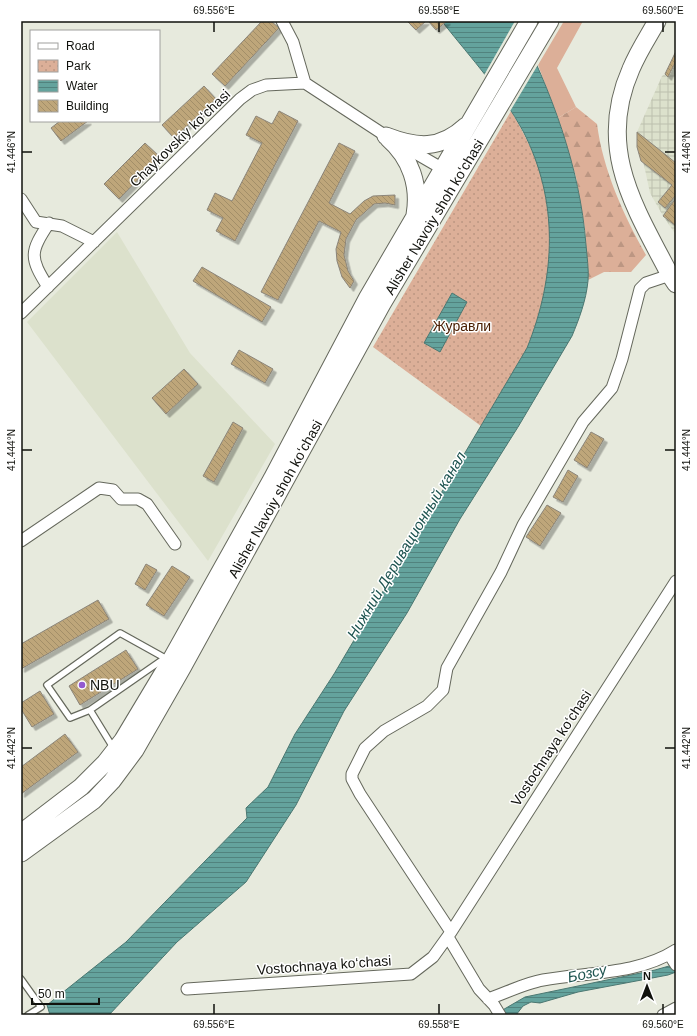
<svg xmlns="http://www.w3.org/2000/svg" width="697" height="1036" viewBox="0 0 697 1036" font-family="Arial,sans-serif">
<defs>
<pattern id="industrial-grid" width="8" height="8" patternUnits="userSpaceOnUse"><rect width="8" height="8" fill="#dce1cc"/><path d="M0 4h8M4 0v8" fill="none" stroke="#bcc0ae"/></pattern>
<pattern id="forest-firs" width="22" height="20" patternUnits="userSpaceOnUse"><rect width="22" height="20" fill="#dcaf98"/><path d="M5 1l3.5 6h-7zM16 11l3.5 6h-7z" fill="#bc9682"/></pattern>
<pattern id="park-dots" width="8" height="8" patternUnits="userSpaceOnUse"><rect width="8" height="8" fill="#dcaf98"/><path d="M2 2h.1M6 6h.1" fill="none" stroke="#bc9682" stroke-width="1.8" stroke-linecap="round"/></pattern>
<pattern id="water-rules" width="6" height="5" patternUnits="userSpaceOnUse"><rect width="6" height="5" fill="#64a39d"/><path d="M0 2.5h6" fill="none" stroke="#51837e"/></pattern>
<pattern id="building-back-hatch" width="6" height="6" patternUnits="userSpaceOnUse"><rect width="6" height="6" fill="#bea67a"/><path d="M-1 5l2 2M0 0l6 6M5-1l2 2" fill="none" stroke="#a28e68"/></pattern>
<filter id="shadow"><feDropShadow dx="3.5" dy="3.5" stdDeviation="0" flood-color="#0004"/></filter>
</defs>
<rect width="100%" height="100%" fill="#e7eadd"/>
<path fill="#dce1cc" d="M 117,232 L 190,353 L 275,444 L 208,561 L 27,322 Z"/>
<path fill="url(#industrial-grid)" d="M 676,51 L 676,235 L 663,216 L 650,193 L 637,132 L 662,76 L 665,74 Z"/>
<path fill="#dcaf98" d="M 564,21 L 583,21 L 557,68 L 576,107 L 558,118 L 538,65 Z"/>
<path fill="url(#forest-firs)" d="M 576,107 L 597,124 C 603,170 623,214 646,255 L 631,272 L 604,272 L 588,280 L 585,229 L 576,177 L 558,118 Z"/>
<path fill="url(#park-dots)" d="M 511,111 C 525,135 538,160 545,186 C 557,238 549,299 528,347 C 515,374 496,400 481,426 L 373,347 Z"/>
<path fill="url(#water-rules)" stroke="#4b7872" d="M 447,21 L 516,21 C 551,91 580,166 586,245 C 587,257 589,270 588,281 C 586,301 579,319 572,336 L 518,427 L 460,519 L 407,613 L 344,711 L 296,805 L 246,882 L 177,942 L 109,1015 L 50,1015 L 47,1005 L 126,942 L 247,818 L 246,808 L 268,787 L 295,734 L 334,674 L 527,348 C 556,276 559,201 523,131 C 502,92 471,58 444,24 Z
M 452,293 L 467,302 L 440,352 L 424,343 Z
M 676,964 L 676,972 L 668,975 L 578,992 L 540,1003 L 531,1002 L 523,1006 L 516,1015 L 494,1015 L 525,997 L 655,970 Z"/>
<path fill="#e7eadd" d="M 515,21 L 518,21 L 539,63 L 509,113 L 483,77 Z"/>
<path fill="url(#building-back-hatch)" stroke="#8b857a" filter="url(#shadow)" d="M 262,21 L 271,21 L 279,28 L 225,86 L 212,74 Z
M 407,21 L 426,21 L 416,30 Z
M 428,21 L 447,21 L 436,30 Z
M 676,51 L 676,61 L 668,77 L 665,74 Z
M 204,86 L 216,99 L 174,138 L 162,125 Z
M 279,111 L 298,121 L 235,241 L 216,231 L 223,218 L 207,210 L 215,193 L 232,201 L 262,143 L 246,135 L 256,116 L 272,124 Z
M 60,121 L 88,121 L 61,141 L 51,128 Z
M 637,132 L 676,163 L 676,195 L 665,208 L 658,202 L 672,185 L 641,161 L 637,147 Z
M 145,143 L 160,157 L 119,199 L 104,184 Z
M 339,143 L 355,151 L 329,203 L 350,214 L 364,201 L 373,196 L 395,195 L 395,205 L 385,203 L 374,204 L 356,220 L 346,239 L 344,255 L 348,271 L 354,281 L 350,288 L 342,277 L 337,261 L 336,249 L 341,232 L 319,221 L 278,300 L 261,292 Z
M 676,198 L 676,226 L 663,216 Z
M 202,267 L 271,307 L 262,322 L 193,281 Z
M 239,350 L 273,369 L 265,383 L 231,364 Z
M 184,369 L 198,384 L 166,414 L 152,398 Z
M 233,422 L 243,428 L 214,482 L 203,476 Z
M 591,432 L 604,439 L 587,468 L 574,460 Z
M 568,470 L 578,476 L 563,502 L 553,497 Z
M 547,505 L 561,513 L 540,546 L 526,537 Z
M 146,564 L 157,570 L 145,590 L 135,584 Z
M 172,566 L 190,577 L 164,616 L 146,605 Z
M 98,600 L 109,619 L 21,669 L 21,644 Z
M 126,650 L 138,669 L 80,705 L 69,686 Z
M 40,691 L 54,714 L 32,727 L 21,709 L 21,703 Z
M 65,734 L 78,752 L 21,794 L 21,767 Z"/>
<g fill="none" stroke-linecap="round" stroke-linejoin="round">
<g stroke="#65685c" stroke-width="8">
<path id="service" d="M 90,710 L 70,718 L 47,685 L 120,633 L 165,658 L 90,710 L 114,749
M 21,979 L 41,1007 L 28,1015"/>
</g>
<g stroke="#65685c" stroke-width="13">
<path id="minor" d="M 282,21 L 293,42 L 305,83
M 21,199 L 36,222 L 62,226 L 94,242
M 48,287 C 29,257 30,252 49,223
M 21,313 L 240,99 L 252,90 L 266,85 L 305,83 L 386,136 L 443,169
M 21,541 L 99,488 L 113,490 L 121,499 L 138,499 L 147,504 L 175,544
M 451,932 L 360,794 L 352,779 L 352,774 L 365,748 L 384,731 L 427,706 L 443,690 L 447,668 L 501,572 L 523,525 L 583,422 L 612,388 L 622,359 L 640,289 L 646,283 L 670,275
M 448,937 L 479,989 L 494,1005 L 500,1015
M 669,954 L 676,965
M 187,989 L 411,974 L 433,957 L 451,932 L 676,581
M 488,999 C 506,993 525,983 543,980 C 588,972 637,975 676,950
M 663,1015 L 676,1008"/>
</g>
<g stroke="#65685c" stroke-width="19">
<path id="primary" d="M 657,21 C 648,37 638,52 631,69 C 596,148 634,206 670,275 L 676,284
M 386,136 C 417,148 440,150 466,126
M 388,138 C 411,158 420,186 415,215
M 21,833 L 81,787 L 105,763 L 123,740 L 171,660 L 272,479 L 368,297 L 529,21
M 21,853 L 94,800 L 112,781 L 135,750 L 182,668 L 382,304 L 550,21"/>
</g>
<use href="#service" stroke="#fff" stroke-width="5.5"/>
<use href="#minor" stroke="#fff" stroke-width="11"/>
<use href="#primary" stroke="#fff" stroke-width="17"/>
</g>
<path fill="none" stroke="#11120d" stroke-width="1.5" d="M 214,22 L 214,32M 439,22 L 439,32M 663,22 L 663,32M 22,152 L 32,152M 665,152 L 675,152M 22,450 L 32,450M 665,450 L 675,450M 22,748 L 32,748M 665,748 L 675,748M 214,1004 L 214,1014M 439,1004 L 439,1014M 663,1004 L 663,1014"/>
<circle fill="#9359d1" stroke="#fff" stroke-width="1.5" cx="82" cy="685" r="4"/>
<g text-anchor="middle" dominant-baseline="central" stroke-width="3" stroke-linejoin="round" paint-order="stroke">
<g font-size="14" fill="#11120d" stroke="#fff">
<text transform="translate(180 138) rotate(-44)">Chaykovskiy ko‘chasi</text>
<text transform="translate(434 217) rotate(-59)">Alisher Navoiy shoh koʻchasi</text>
<text transform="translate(275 499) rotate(-61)">Alisher Navoiy shoh koʻchasi</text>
<text transform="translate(551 748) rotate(-57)">Vostochnaya ko‘chasi</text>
<text transform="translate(324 965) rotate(-4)">Vostochnaya ko‘chasi</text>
</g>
<g font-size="14" fill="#4b2004" stroke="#fff">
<text x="462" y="326">Журавли</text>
</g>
<g font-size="14" fill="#11120d" stroke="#fff" text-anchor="start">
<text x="90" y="685">NBU</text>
</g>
<g font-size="15" font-style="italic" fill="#1e5450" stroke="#fff">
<text transform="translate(406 545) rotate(-59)">Нижний Деривационный канал</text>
<text transform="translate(587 973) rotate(-12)">Бозсу</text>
</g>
</g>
<rect width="697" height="1036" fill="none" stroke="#ffffff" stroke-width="44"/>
<rect x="30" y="30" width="130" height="92" fill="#ffffff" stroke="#a0a09e"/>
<rect x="38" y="43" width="20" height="6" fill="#ffffff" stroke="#a0a09e"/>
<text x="66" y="50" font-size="12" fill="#11120d">Road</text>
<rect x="38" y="60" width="20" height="12" fill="url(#park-dots)" stroke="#a0a09e"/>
<text x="66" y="70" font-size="12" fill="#11120d">Park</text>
<rect x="38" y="80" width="20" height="12" fill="url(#water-rules)" stroke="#a0a09e"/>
<text x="66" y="90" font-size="12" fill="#11120d">Water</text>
<rect x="38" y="100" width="20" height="12" fill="url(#building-back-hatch)" stroke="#a0a09e"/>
<text x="66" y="110" font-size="12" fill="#11120d">Building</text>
<g transform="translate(647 986)" stroke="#ffffff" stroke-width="3" paint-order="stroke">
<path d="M0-3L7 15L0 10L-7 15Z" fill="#11120d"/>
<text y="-6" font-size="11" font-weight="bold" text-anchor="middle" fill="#11120d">N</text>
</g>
<path d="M32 998v6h67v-6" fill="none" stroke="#11120d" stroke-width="2"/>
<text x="38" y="998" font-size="12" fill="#11120d" stroke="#ffffff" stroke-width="3" paint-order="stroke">50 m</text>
<rect x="22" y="22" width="653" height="992" fill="none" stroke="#11120d" stroke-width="1.5"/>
<g font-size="10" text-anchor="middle" fill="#11120d">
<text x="214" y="14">69.556°E</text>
<text x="439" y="14">69.558°E</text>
<text x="663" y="14">69.560°E</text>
<text transform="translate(11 152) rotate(-90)" y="4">41.446°N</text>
<text transform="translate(686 152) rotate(-90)" y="4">41.446°N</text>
<text transform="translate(11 450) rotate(-90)" y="4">41.444°N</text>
<text transform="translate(686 450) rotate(-90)" y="4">41.444°N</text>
<text transform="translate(11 748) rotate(-90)" y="4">41.442°N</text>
<text transform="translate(686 748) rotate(-90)" y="4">41.442°N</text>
<text x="214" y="1028">69.556°E</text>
<text x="439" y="1028">69.558°E</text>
<text x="663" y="1028">69.560°E</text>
</g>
</svg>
